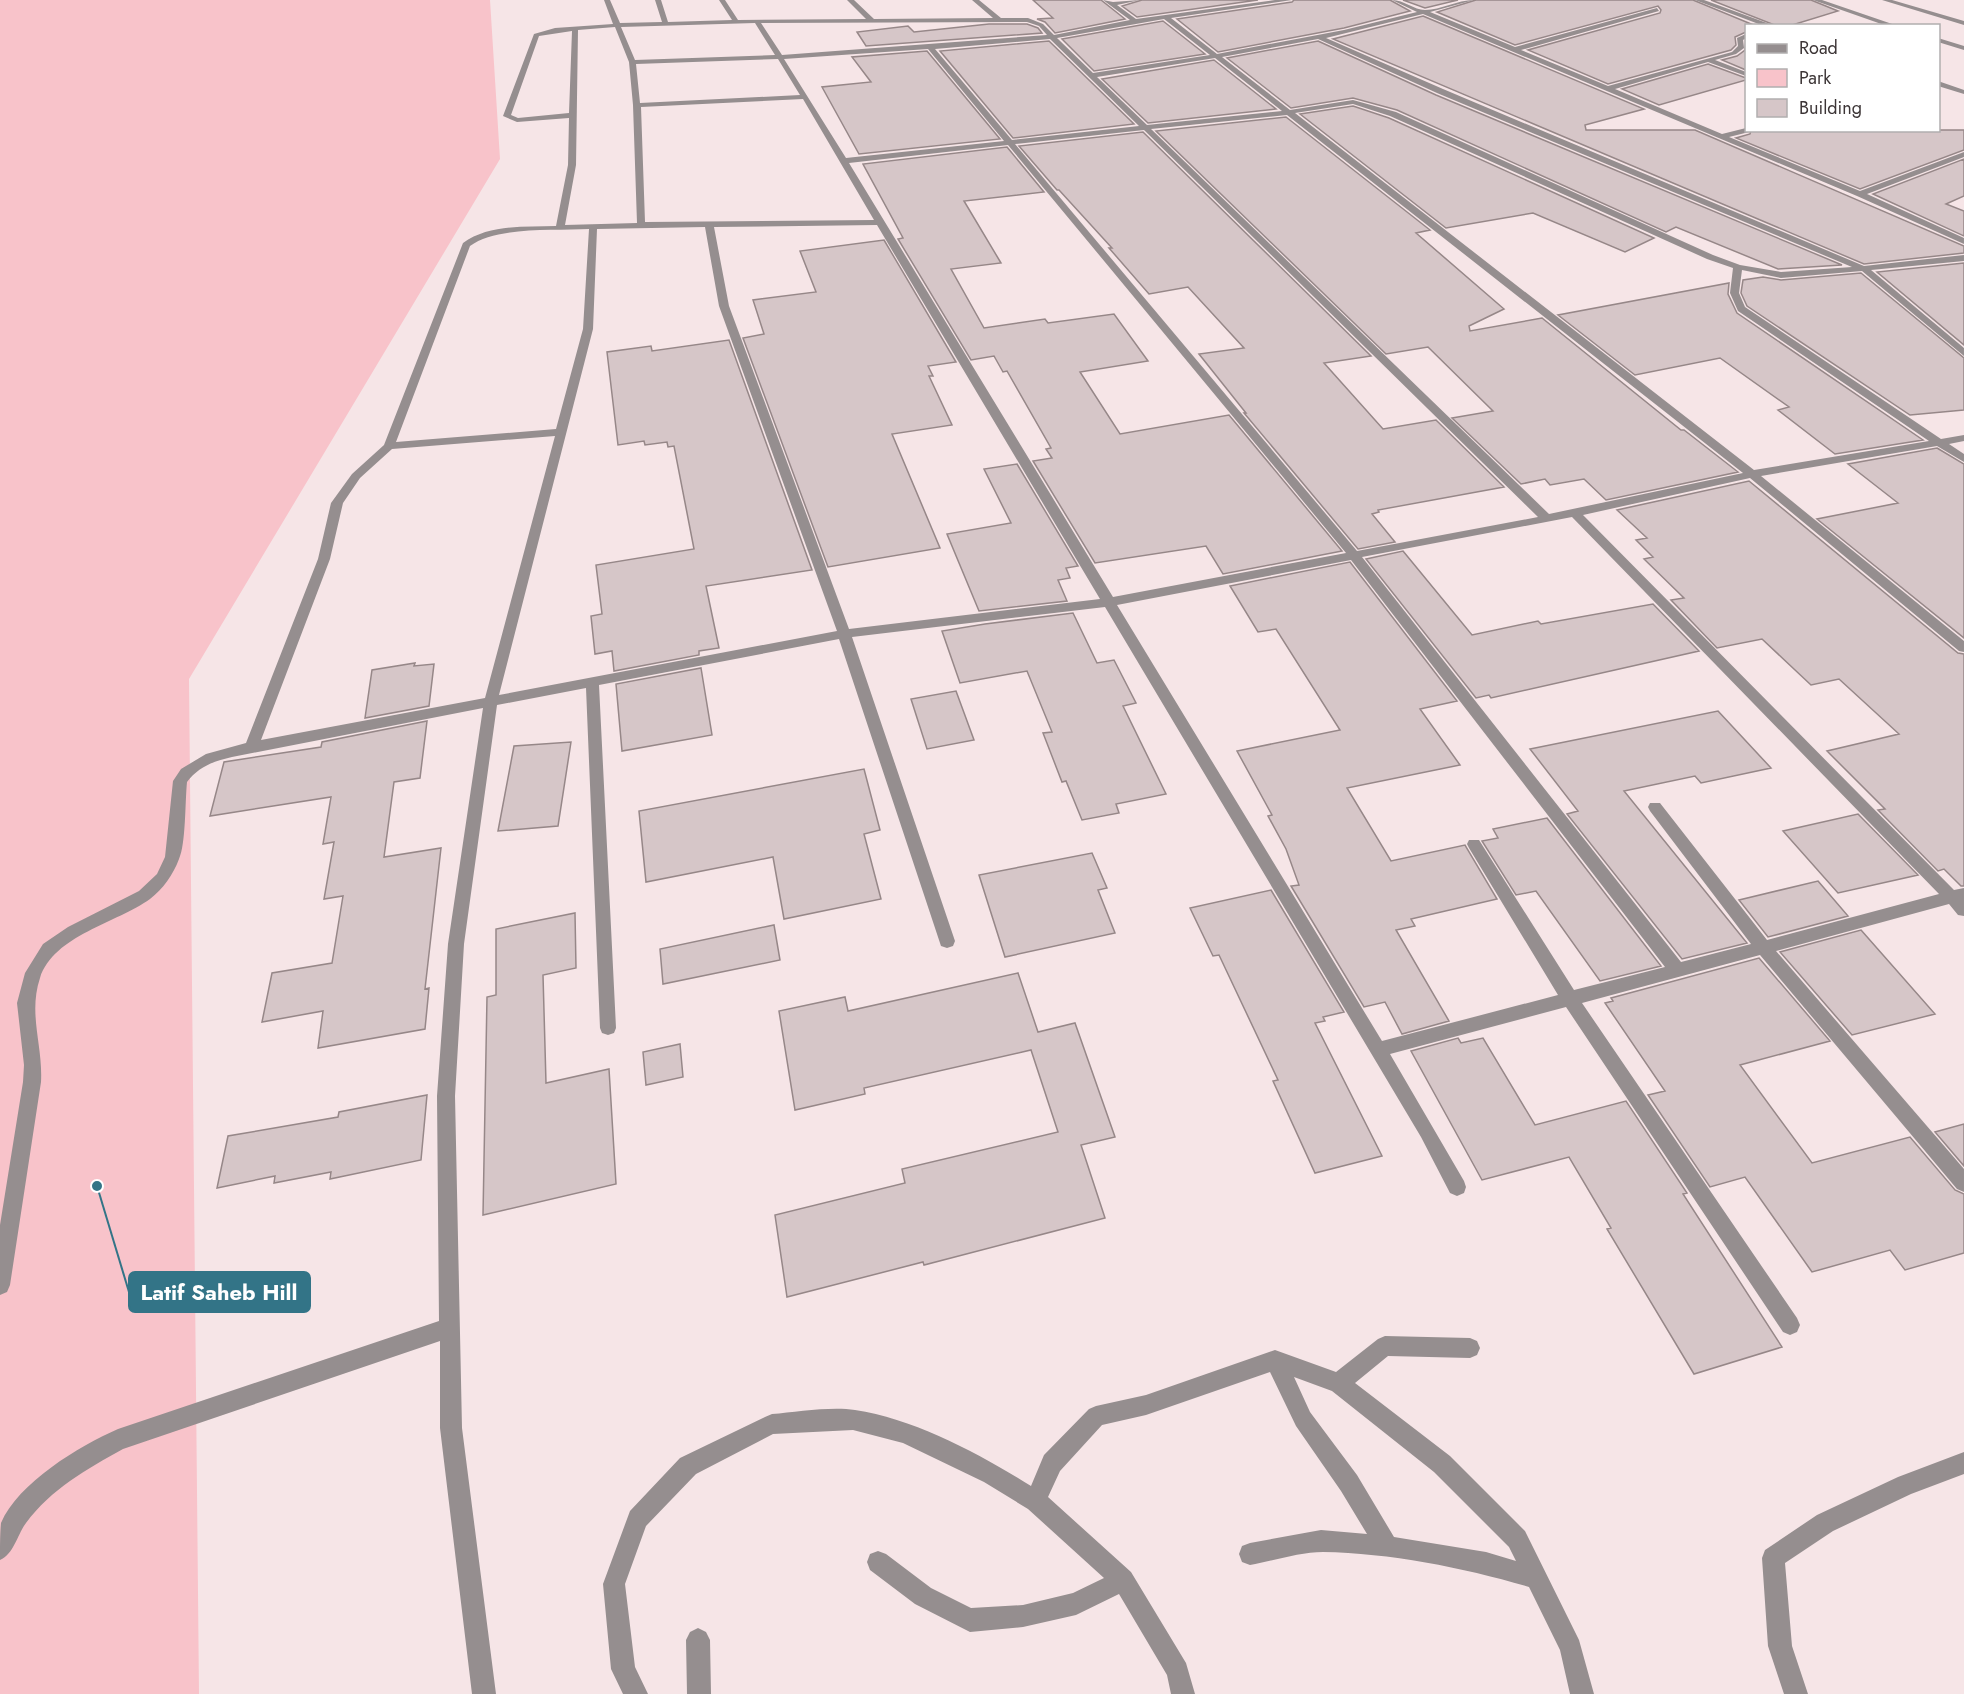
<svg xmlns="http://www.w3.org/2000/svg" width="1964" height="1694" viewBox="0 0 1964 1694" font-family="Jost,sans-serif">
<rect width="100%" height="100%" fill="#f6e5e7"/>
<path fill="#f8c3ca" d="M 0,0 L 490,0 L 500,159 L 189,679 L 199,1694 L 0,1694 Z"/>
<path fill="#d6c6c8" stroke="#968788" stroke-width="1.5" d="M 1033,0 L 1101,0 L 1125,19 L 1055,33 L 1045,22 L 1037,19 L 1053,18 Z
M 1142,0 L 1258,0 L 1137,17 L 1122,6 Z
M 1294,0 L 1390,0 L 1410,11 L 1344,28 L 1218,52 L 1177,19 L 1292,2 Z
M 1403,0 L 1458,0 L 1425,8 Z
M 1476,0 L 1693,0 L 1756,26 L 1746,26 L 1746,32 L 1735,37 L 1736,45 L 1731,50 L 1608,84 L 1528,50 L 1660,13 L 1661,10 L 1658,6 L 1515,45 L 1437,12 Z
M 1711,0 L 1811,0 L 1838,11 L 1789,26 L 1777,26 Z
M 1423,16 L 1644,109 L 1585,125 L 1586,130 L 1695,130 L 1964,246 L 1964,253 L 1864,264 L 1333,39 Z
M 1163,21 L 1205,54 L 1094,71 L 1062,39 Z
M 989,24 L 1027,24 L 1038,28 L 1042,33 L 866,46 L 857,32 L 908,26 L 914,32 Z
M 1746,40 L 1746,70 L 1722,60 L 1737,56 L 1745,50 Z
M 1049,41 L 1134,124 L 1013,138 L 940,51 Z
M 1318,41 L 1436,95 L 1842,265 L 1778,269 L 1676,227 L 1666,232 L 1397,110 L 1353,98 L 1291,108 L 1227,58 Z
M 927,51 L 1000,139 L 859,154 L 822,87 L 871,82 L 852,57 Z
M 1214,60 L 1276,109 L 1148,123 L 1102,79 Z
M 1708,64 L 1746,78 L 1746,80 L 1659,105 L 1622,89 Z
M 1353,106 L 1389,118 L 1654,238 L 1625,252 L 1533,213 L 1446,228 L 1300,114 Z
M 1286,117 L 1430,230 L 1416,233 L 1504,309 L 1469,326 L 1470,331 L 1542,318 L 1681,430 L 1684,430 L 1738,472 L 1606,500 L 1584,479 L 1550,485 L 1545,479 L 1521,484 L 1452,418 L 1493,411 L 1428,347 L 1386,354 L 1156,131 Z
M 1751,130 L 1964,130 L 1964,150 L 1860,189 L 1736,138 L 1750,134 Z
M 1143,132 L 1371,356 L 1324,363 L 1383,429 L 1436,420 L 1504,487 L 1378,510 L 1379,512 L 1372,514 L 1395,542 L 1358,549 L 1244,413 L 1246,413 L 1199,354 L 1244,348 L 1188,287 L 1149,294 L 1109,248 L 1112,248 L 1059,190 L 1057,190 L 1019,146 Z
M 1007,147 L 1044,192 L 964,201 L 1001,263 L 951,269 L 984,328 L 1045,319 L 1048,323 L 1114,314 L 1148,361 L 1080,372 L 1120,434 L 1229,415 L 1342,551 L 1223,574 L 1206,546 L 1095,563 L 1033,461 L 1052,458 L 1046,449 L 1051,448 L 1007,371 L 1003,372 L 994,356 L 971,360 L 898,239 L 903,238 L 863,164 Z
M 1964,159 L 1964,196 L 1946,204 L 1964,211 L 1964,236 L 1873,194 Z
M 884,240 L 956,362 L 928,366 L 933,376 L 929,376 L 952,425 L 892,434 L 940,548 L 828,567 L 743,338 L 764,334 L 753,300 L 816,292 L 800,251 Z
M 1964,263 L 1964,345 L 1877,272 Z
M 1861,273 L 1964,358 L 1964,410 L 1910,415 L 1747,306 L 1741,293 L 1743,280 L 1763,277 L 1781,280 Z
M 1729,283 L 1728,294 L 1737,313 L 1923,440 L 1835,454 L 1778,410 L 1789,407 L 1720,358 L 1635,375 L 1558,315 Z
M 729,340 L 812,570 L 706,586 L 719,648 L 699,651 L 699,655 L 614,671 L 612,651 L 595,654 L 591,616 L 602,614 L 596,565 L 694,549 L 674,446 L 668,447 L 667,442 L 645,445 L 644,441 L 618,445 L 607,352 L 651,346 L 652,351 Z
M 1937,448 L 1964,464 L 1964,638 L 1817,519 L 1898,503 L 1848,464 Z
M 1017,464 L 1078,566 L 1066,568 L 1070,578 L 1058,580 L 1067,601 L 979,611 L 947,534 L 1011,523 L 984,469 Z
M 1749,481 L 1958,653 L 1964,654 L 1964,886 L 1961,886 L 1944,869 L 1938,871 L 1878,810 L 1885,809 L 1827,751 L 1899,734 L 1839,679 L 1811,685 L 1762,639 L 1717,648 L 1671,600 L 1684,598 L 1644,559 L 1653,557 L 1636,540 L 1647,538 L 1617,510 Z
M 1403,551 L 1472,635 L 1538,621 L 1541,624 L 1653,604 L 1699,651 L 1491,698 L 1489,695 L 1476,698 L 1366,559 Z
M 1350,562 L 1457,701 L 1420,709 L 1460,765 L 1347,788 L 1391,861 L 1465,845 L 1497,899 L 1411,919 L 1415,926 L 1396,930 L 1449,1021 L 1402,1034 L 1385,1002 L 1364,1007 L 1291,886 L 1299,885 L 1286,849 L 1268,816 L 1272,815 L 1237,751 L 1340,730 L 1276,629 L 1258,632 L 1230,586 Z
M 1073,613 L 1097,663 L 1114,660 L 1136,703 L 1123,706 L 1166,794 L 1116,804 L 1119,813 L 1082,820 L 1066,781 L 1062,782 L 1043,733 L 1052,732 L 1027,671 L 960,683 L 942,631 L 985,624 Z
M 415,663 L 414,666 L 434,664 L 429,706 L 365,718 L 372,670 Z
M 701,668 L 712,735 L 622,751 L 616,684 Z
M 956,691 L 974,740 L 927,749 L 911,699 Z
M 1718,711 L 1771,768 L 1701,783 L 1695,776 L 1624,791 L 1747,943 L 1682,959 L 1567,814 L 1578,811 L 1530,749 Z
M 427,721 L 420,778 L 394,782 L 384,857 L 441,848 L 425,989 L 429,988 L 425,1029 L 318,1048 L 323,1011 L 262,1022 L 272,973 L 332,963 L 343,896 L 324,899 L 334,842 L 323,844 L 331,797 L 210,816 L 224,762 L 321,747 L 322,742 Z
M 571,742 L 558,826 L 498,831 L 514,746 Z
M 864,769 L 880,830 L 864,834 L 881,899 L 784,919 L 773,857 L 646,882 L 639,811 Z
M 1858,814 L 1918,875 L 1838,893 L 1783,831 Z
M 1547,818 L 1661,966 L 1600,981 L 1536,891 L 1516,895 L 1482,841 L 1498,838 L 1493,829 Z
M 1092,853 L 1107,888 L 1098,890 L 1115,933 L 1005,957 L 979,875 Z
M 1818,881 L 1848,916 L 1768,937 L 1739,900 Z
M 1271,890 L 1344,1012 L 1323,1017 L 1325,1021 L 1315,1023 L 1382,1156 L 1315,1173 L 1273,1081 L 1278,1080 L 1219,955 L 1213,956 L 1190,908 Z
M 575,913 L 576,968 L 543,975 L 546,1083 L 609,1069 L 616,1184 L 483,1215 L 487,997 L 496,995 L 496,929 Z
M 774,925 L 780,960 L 663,984 L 660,949 Z
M 1861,930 L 1935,1014 L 1852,1035 L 1780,952 Z
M 1759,958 L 1830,1041 L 1740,1065 L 1812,1163 L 1910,1137 L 1955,1190 L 1964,1194 L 1964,1253 L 1905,1270 L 1890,1250 L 1812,1272 L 1745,1177 L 1710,1187 L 1648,1095 L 1665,1091 L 1605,1003 L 1613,1001 L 1611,998 Z
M 1018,973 L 1038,1032 L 1075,1023 L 1115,1137 L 1081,1145 L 1105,1218 L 924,1265 L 923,1262 L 787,1297 L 775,1215 L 905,1183 L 902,1169 L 1058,1132 L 1031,1050 L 864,1088 L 865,1094 L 795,1110 L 779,1011 L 845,997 L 848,1011 Z
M 1458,1038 L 1461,1043 L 1483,1038 L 1535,1125 L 1626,1101 L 1687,1193 L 1683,1194 L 1782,1347 L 1694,1374 L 1607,1229 L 1611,1228 L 1569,1157 L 1482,1180 L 1411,1051 Z
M 680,1044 L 683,1077 L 646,1085 L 643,1052 Z
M 427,1095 L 421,1160 L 330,1179 L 331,1172 L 274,1183 L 275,1176 L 217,1188 L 228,1136 L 338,1117 L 339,1112 Z
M 1964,1124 L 1964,1166 L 1935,1132 Z"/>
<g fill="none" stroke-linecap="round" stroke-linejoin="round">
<path fill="#958e8f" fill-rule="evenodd" d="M 604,0 L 610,0 L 620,23 L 662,22 L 655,0 L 661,0 L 668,22 L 732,20 L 719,0 L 725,0 L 738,20 L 866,19 L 847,0 L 854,0 L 874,19 L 993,18 L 972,0 L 979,0 L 1001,18 L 1028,18 L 1043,24 L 1054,35 L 1130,20 L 1103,0 L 1113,2 L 1140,0 L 1117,5 L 1136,19 L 1275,0 L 1292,0 L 1171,18 L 1217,54 L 1344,30 L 1417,12 L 1392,0 C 1404,0 1414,10 1425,10 C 1441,10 1457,0 1474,0 L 1430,12 L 1515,47 L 1657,8 L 1659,11 L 1521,50 L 1608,86 L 1732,52 L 1738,46 L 1737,38 L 1746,34 L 1746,38 L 1743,40 L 1744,48 L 1736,54 L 1715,60 L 1746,72 L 1746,76 L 1708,62 L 1615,89 L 1722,134 L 1746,128 L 1749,132 L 1729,137 L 1860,191 L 1964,152 L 1964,157 L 1867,194 L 1964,238 L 1964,244 L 1857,196 L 1423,14 L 1326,38 L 1443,89 L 1864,266 L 1964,255 L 1964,261 L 1871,270 L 1964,348 L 1964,356 L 1862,271 L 1781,278 L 1742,270 L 1739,293 L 1745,307 L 1941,439 L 1964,435 L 1964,441 L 1949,444 L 1964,454 L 1964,462 L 1937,446 L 1761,476 L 1964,641 L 1964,652 L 1959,651 L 1750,478 L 1583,515 L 1954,890 L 1964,888 L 1964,916 L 1958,915 L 1949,904 L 1776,951 L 1964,1169 L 1964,1192 L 1957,1189 L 1760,955 L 1582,1003 L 1797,1318 L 1800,1325 L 1797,1332 L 1790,1335 L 1783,1332 L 1566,1007 L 1390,1054 L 1464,1181 L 1466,1187 L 1464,1193 L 1457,1196 L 1450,1193 L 1421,1137 L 1105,607 L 852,637 L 955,941 L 953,946 L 947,948 L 941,946 L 839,639 L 599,685 L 616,1028 L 614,1033 L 608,1035 L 602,1033 L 600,1028 L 586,688 L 497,705 L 464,944 L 455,1096 L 462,1428 L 496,1694 L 472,1694 L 440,1428 L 440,1341 L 123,1449 C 87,1469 51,1489 26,1523 C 17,1535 14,1554 0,1560 C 0,1549 0,1533 1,1523 C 18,1483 79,1446 118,1429 L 439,1321 L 437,1096 L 448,944 L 483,708 L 232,757 C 214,761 198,767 187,782 C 185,801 186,844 179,859 C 173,875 163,889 150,899 C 117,923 54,935 40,978 C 28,1014 43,1045 41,1082 L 10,1285 L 7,1292 L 0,1295 L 0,1225 L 23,1082 L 24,1065 L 17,1003 L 25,973 L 43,944 L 68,927 L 139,891 L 157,874 L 165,857 L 173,781 L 181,769 L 206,754 L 246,743 L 318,559 L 331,503 L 352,474 L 384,445 L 463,243 C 489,224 525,227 556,226 L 568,165 L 569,118 L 517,122 L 503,116 L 534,34 L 555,28 L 613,24 ZM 1164,19 L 1210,55 L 1093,73 L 1057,38 ZM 1027,22 L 1039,26 L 1047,35 L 782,55 L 761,23 ZM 755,23 L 775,55 L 635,60 L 621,27 ZM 615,27 L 629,62 L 633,105 L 637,223 L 565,225 L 576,165 L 578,30 ZM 572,31 L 569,113 L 518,118 L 511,115 L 539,36 ZM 1050,39 L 1139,126 L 1012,140 L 935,49 ZM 1318,39 L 1437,93 L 1852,267 L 1781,272 L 1740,265 L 1713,255 L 1396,112 L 1353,100 L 1290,110 L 1222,57 ZM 928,49 L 1004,141 L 846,158 L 784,59 ZM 1215,58 L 1282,111 L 1147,125 L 1097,77 ZM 778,59 L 800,95 L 640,103 L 636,64 ZM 803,99 L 874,220 L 645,222 L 641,107 ZM 1353,104 L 1390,116 L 1707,259 L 1733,268 L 1730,293 L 1738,311 L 1929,441 L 1754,470 L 1295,113 ZM 1287,115 L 1743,473 L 1549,514 L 1151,129 ZM 1144,130 L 1538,517 L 1357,551 L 1015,144 ZM 1008,145 L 1346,553 L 1113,597 L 849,163 ZM 877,225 L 1100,599 L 849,629 L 729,306 L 714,227 ZM 705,227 L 719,306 L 837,631 L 499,695 L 593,329 L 597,229 ZM 589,229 L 583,329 L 556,429 L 396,442 L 470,246 C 497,226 555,231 589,229 ZM 555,436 L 485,698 L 261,740 L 330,559 L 343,503 L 360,478 L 392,449 ZM 1572,517 L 1939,894 L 1767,940 L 1660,803 L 1650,803 L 1648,807 L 1650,811 L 1751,944 L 1681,962 L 1362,557 ZM 1351,560 L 1665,967 L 1574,990 L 1479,840 L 1469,840 L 1467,844 L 1469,848 L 1558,995 L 1382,1041 L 1117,605 Z
M 1695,0 L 1704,0 L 1775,26 L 1764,26 Z
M 1813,0 L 1822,0 L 1898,26 L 1887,26 Z
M 1882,0 L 1892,0 L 1964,21 L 1964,25 Z
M 1938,38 L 1964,46 L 1964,50 L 1938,42 Z
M 1938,81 L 1964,90 L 1964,94 L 1938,86 Z
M 1385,1336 L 1470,1338 L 1477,1341 L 1480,1348 L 1477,1355 L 1470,1358 L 1388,1356 L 1355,1383 L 1450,1456 L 1525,1531 L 1579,1640 L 1594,1694 L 1570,1694 L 1560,1650 L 1529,1587 C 1465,1568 1390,1553 1323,1552 C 1300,1552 1273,1561 1250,1565 L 1242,1562 L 1239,1554 L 1242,1546 L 1250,1543 L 1321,1530 L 1367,1534 L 1341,1491 L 1296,1426 L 1270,1372 L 1146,1415 L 1102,1425 L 1060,1471 L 1048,1497 L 1131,1572 L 1186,1663 L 1195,1694 L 1171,1694 L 1167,1675 L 1119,1594 L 1076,1615 L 1023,1627 L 970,1632 L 915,1604 L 870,1570 L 867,1562 L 870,1554 L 878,1551 L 886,1554 L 931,1588 L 971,1608 L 1023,1605 L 1073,1593 L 1104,1578 L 1028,1509 L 984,1482 L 903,1443 L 853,1430 L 773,1434 L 696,1474 L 646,1526 L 625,1584 L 635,1667 L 648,1694 L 623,1694 L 611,1669 L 603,1584 L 630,1511 L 680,1458 L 765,1417 L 772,1414 C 796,1412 832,1406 855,1410 C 915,1419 980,1454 1031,1486 L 1044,1455 L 1089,1409 L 1096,1406 L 1146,1395 L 1275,1350 L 1336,1372 L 1378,1339 ZM 1294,1377 L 1332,1391 L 1434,1472 L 1509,1547 L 1516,1561 L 1486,1552 L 1394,1537 L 1357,1475 L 1310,1412 Z
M 1964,1452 L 1964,1474 L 1911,1494 L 1833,1531 L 1785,1563 L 1792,1646 L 1808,1694 L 1784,1694 L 1768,1646 L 1762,1558 L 1765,1550 L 1817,1515 L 1898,1477 Z
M 698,1628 L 706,1632 L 710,1640 L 711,1694 L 687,1694 L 686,1640 L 690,1632 Z"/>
</g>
<path fill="none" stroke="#337487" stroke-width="2" d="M97 1186L129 1292"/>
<circle fill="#337487" stroke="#fff" stroke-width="2" cx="97" cy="1186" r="6"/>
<rect fill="#337487" stroke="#337487" stroke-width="2" x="129" y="1272" width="181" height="40" rx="6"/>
<g font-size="22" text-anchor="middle" font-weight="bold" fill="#fff">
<text x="219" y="1300">Latif Saheb Hill</text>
</g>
<rect x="1745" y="24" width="195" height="108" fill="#ffffff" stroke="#b1aeaf" stroke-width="1.5"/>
<rect x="1757" y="44" width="30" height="9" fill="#958e8f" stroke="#b1aeaf" stroke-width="1.5"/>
<text x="1799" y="54" font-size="18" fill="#3c3536">Road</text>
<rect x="1757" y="69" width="30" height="18" fill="#f8c3ca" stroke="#b1aeaf" stroke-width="1.5"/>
<text x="1799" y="84" font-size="18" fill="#3c3536">Park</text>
<rect x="1757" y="99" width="30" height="18" fill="#d6c6c8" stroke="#b1aeaf" stroke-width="1.5"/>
<text x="1799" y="114" font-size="18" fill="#3c3536">Building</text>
</svg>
